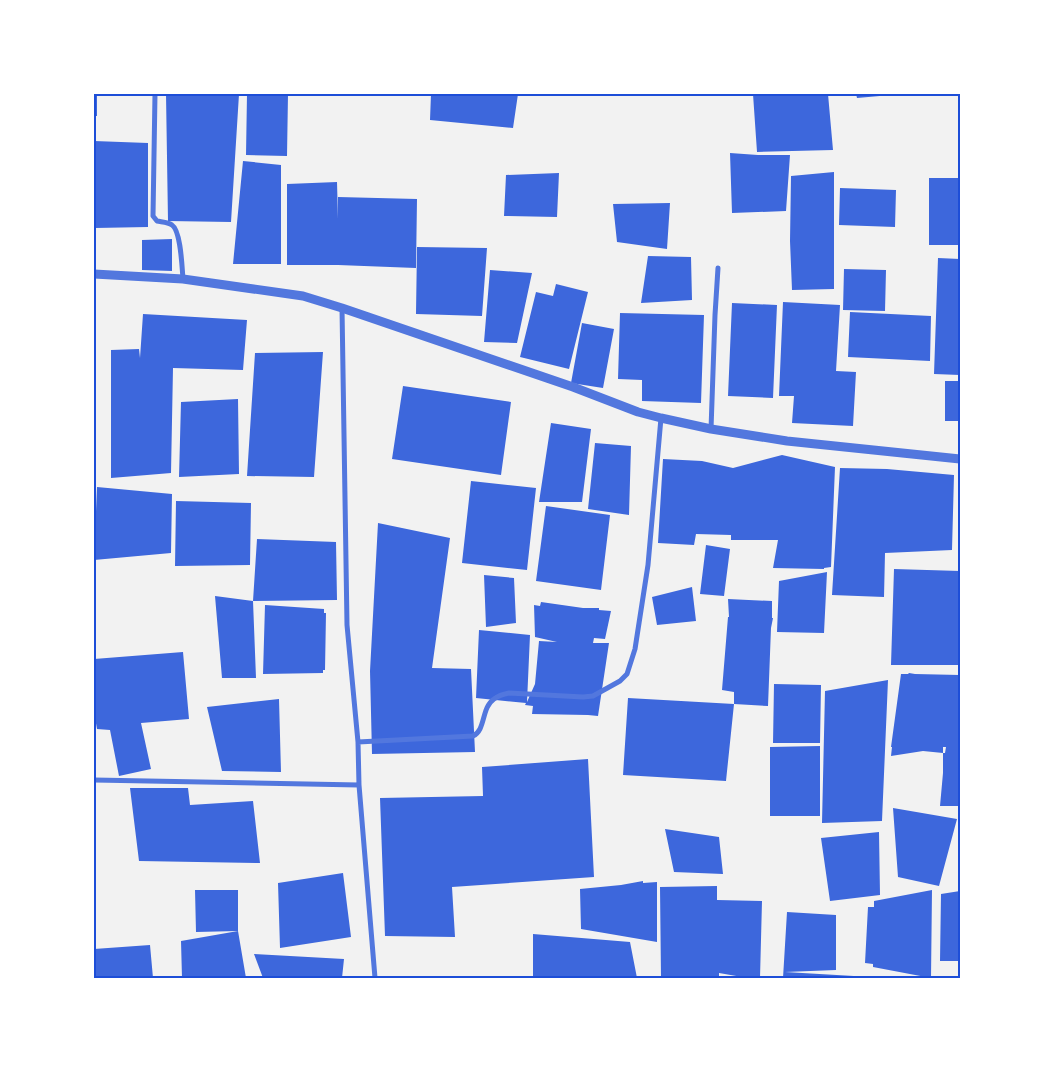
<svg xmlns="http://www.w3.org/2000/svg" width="1054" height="1072" viewBox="0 0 1054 1072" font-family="'Archivo Narrow',sans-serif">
<rect width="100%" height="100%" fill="#f2f2f2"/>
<path fill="#3d67dc" d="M 94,94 L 97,94 L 97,116 L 94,116 Z
M 166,94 L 239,94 L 231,222 L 168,221 Z
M 247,94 L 288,94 L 287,156 L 246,155 Z
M 431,94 L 518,94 L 513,128 L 430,120 Z
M 753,94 L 828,94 L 833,150 L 757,152 Z
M 856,94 L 891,94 L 891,95 L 857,98 Z
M 94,141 L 148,143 L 148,227 L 95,228 Z
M 730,153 L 758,155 L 790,155 L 786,211 L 732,213 Z
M 243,161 L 281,165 L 281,264 L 233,264 Z
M 834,172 L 834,289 L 792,290 L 790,241 L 791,176 Z
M 559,173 L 557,217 L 504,216 L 506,175 Z
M 929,178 L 960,178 L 960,245 L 929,245 Z
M 337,182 L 338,219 L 338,197 L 417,199 L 416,268 L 338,265 L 287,265 L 287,184 Z
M 840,188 L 896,190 L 895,227 L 839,225 Z
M 670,203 L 667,249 L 617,242 L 613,204 Z
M 172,239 L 172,271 L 142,270 L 142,240 Z
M 417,247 L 487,248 L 482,316 L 416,314 Z
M 648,256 L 691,257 L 692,300 L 641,303 Z
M 938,258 L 960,259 L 960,375 L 934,374 Z
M 844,269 L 886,270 L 885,311 L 843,310 Z
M 490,270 L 532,273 L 517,343 L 484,342 Z
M 556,284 L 588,292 L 569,369 L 520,357 L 536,292 L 553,296 Z
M 783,302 L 840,305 L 836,371 L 856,372 L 853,426 L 792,423 L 794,396 L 779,396 Z
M 732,303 L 777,305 L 773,398 L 728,396 Z
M 850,312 L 931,316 L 930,361 L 848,357 Z
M 620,313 L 704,315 L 701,403 L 642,401 L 642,380 L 618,379 Z
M 143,314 L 247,320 L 243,370 L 173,368 L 171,473 L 111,478 L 111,350 L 139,349 L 140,358 Z
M 582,323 L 614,329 L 603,388 L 571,383 Z
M 323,352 L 314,477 L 247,476 L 255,353 Z
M 945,381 L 960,381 L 960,421 L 945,421 Z
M 403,386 L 511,402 L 501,475 L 392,459 Z
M 238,399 L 239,474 L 179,477 L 181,402 Z
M 551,423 L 591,429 L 582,502 L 539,502 Z
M 595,443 L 631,446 L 629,515 L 588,509 Z
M 782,455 L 835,467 L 831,567 L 824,568 L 824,569 L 773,568 L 778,540 L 731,540 L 731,535 L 696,534 L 694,545 L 658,543 L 663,459 L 702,461 L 733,468 Z
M 840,468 L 887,469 L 954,475 L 952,550 L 885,553 L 884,597 L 832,595 Z
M 471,481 L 536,488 L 527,570 L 462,563 Z
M 97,487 L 172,494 L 171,553 L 94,560 Z
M 176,501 L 251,503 L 250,565 L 175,566 Z
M 546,506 L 610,515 L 601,590 L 536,581 Z
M 378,523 L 450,538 L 432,668 L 471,669 L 475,752 L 372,754 L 370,671 Z
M 257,539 L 336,542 L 337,600 L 253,601 L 256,678 L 222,678 L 215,596 L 253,601 Z
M 706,545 L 730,549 L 724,596 L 700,594 Z
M 894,569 L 960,571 L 960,665 L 891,665 Z
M 827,572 L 824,633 L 777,632 L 779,581 Z
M 484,575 L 514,578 L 516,623 L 486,627 Z
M 692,587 L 696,621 L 657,625 L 652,597 Z
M 728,599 L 772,601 L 772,618 L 773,618 L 771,628 L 768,706 L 734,704 L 734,692 L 722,690 L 728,617 L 729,617 Z
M 541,602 L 583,608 L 599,608 L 599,610 L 611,611 L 605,639 L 594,638 L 593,643 L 609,643 L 598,716 L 588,715 L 532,714 L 533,706 L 525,705 L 526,703 L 476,698 L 479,630 L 530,635 L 527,702 L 535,684 L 539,641 L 557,642 L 535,637 L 534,605 L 540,606 Z
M 265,605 L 324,609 L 324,613 L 326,613 L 325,670 L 323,670 L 323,673 L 263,674 Z
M 183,652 L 189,719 L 141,723 L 151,769 L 119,776 L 110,730 L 97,729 L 94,712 L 94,659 Z
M 909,673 L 915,674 L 960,675 L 960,806 L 940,806 L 943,773 L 943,753 L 945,753 L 946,747 L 943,747 L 943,753 L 923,751 L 891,756 L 892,747 L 891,747 L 901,674 L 908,674 Z
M 888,680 L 882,821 L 822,823 L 825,691 Z
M 774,684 L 821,685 L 820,743 L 773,743 Z
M 628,698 L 734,704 L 726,781 L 623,775 Z
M 279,699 L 281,772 L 222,771 L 207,707 Z
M 820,746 L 820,816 L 770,816 L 770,747 Z
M 588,759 L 594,877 L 452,887 L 455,937 L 385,936 L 380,798 L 483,796 L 482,767 Z
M 130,788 L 188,788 L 190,805 L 253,801 L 260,863 L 139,861 Z
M 893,808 L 957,819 L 939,886 L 898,877 Z
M 665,829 L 719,837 L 723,874 L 674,872 Z
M 879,832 L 880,895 L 830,901 L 821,838 Z
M 343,873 L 351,937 L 280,948 L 278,883 Z
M 643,881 L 643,883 L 657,882 L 657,942 L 581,929 L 580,889 L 621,885 Z
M 717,886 L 717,900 L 762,901 L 760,978 L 748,978 L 719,973 L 719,978 L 661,978 L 660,887 Z
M 195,890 L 238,890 L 238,931 L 196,932 Z
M 932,890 L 931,978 L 873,967 L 873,964 L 865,963 L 868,907 L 874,907 L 874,901 Z
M 960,891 L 960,961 L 940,961 L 941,894 Z
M 787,912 L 836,915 L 836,970 L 785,972 L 871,977 L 871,978 L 783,978 Z
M 238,931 L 246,978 L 182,978 L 181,941 Z
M 533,934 L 630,942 L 637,978 L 533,978 Z
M 150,945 L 153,978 L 94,978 L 94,949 Z
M 254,954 L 344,959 L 342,978 L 263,978 Z"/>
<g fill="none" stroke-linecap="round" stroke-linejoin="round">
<path stroke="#5277de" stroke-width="5" d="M 155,94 L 153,216 L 157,221 C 161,222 168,222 172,225 C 181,231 182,268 183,279
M 342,308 L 347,625 L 358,742 L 359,785 L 375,978
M 711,429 L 715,315 L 718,268
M 358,742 L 473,736 C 486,730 481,708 494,699 C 498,696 504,694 509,693 L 583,697 L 593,696 L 620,681 L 627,674 L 635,649 L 648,565 L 661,418
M 94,780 L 359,785"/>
<path stroke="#5277de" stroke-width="9" d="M 94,274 L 183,279 L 303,296 L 342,308 L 573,387 L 638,412 L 661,418 L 711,429 L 787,441 L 960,459"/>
</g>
<rect width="1054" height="1072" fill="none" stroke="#ffffff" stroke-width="190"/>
<rect x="95" y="95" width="864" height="882" fill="none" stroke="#1d4ed8" stroke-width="2"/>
</svg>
